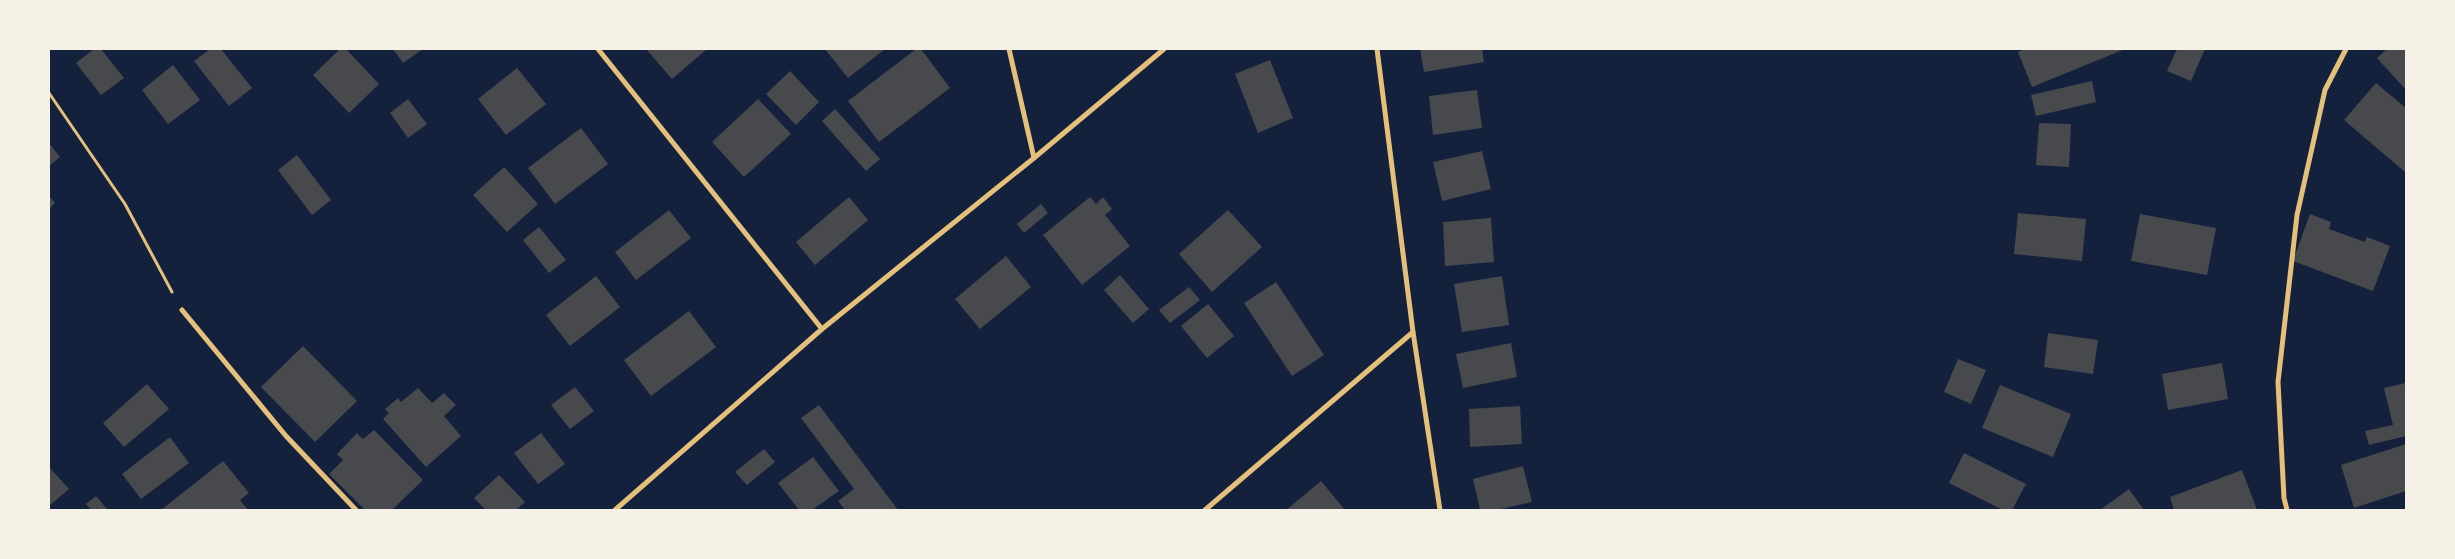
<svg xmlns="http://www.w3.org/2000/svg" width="2455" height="559" viewBox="0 0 2455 559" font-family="Manrope,sans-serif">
<rect width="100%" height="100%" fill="#14213d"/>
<path fill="#48494c" d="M 94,49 L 101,49 L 124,78 L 101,95 L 76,63 Z
M 210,49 L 221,49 L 252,88 L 229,106 L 194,61 Z
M 340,49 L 346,49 L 379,84 L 349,113 L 313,75 Z
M 393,49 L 423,49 L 403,63 Z
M 646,49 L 707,49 L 672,79 Z
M 825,49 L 885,49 L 848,78 Z
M 916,49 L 921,49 L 950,88 L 879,142 L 848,101 Z
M 1420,49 L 1482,49 L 1484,62 L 1424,72 Z
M 2025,49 L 2125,49 L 2032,87 L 2018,52 Z
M 2177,49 L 2205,49 L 2191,81 L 2167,71 Z
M 2387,49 L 2406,49 L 2406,90 L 2377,58 Z
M 1270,60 L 1293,118 L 1258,133 L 1235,74 Z
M 173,65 L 200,100 L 168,124 L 142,90 Z
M 517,68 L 546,104 L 506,135 L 478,99 Z
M 790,71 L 819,102 L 796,125 L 766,94 Z
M 2092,81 L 2096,102 L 2036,116 L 2031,95 Z
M 2376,83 L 2406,108 L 2405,172 L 2344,120 Z
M 1477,90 L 1482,128 L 1433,135 L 1429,96 Z
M 408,99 L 427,124 L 408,138 L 390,113 Z
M 758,99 L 791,134 L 744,177 L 712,142 Z
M 835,109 L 880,159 L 866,171 L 822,121 Z
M 2039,123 L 2071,124 L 2069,167 L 2036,165 Z
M 581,128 L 608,164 L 555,204 L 528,168 Z
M 49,143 L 60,157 L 49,166 Z
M 1482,151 L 1491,189 L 1442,201 L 1433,162 Z
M 297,155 L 331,200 L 312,215 L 278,170 Z
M 504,167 L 538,204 L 507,232 L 473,195 Z
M 49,196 L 55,203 L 49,209 Z
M 849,197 L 868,220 L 815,265 L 796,242 Z
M 1090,197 L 1096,204 L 1103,197 L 1112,209 L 1105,215 L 1130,246 L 1082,285 L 1043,235 Z
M 1041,204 L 1048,213 L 1024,233 L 1017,224 Z
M 669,210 L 691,238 L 636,280 L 615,252 Z
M 1228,210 L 1262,247 L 1212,292 L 1179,254 Z
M 2018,213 L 2086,219 L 2082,261 L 2014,254 Z
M 2140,214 L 2216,228 L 2207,275 L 2131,261 Z
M 2310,214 L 2331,222 L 2329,229 L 2365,242 L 2367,237 L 2390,246 L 2373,291 L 2293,261 Z
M 1491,218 L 1494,262 L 1445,266 L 1443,222 Z
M 539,227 L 566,260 L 549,273 L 523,240 Z
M 1006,256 L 1031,287 L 980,329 L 955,299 Z
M 1120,275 L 1149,309 L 1133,323 L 1104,290 Z
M 596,276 L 620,307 L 570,346 L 546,315 Z
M 1502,276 L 1509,325 L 1462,332 L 1454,284 Z
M 1276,282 L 1324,355 L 1292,376 L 1244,303 Z
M 1189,287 L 1200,300 L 1170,323 L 1159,310 Z
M 1208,304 L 1234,336 L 1207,358 L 1181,326 Z
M 689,311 L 716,347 L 651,396 L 624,360 Z
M 2048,333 L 2098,340 L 2093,374 L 2044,367 Z
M 1511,343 L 1517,377 L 1463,388 L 1456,354 Z
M 303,346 L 357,401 L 315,442 L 261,387 Z
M 1958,359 L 1986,370 L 1971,404 L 1944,392 Z
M 2222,363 L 2228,399 L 2168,410 L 2162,374 Z
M 2406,383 L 2406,436 L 2369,445 L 2365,431 L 2393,425 L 2384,388 Z
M 147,384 L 169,409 L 124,447 L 103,423 Z
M 2000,385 L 2071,414 L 2053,457 L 1982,428 Z
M 575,387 L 594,411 L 570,429 L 551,405 Z
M 418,388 L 432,403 L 444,393 L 456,405 L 444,416 L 461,436 L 426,467 L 383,419 L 389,413 L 385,409 L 398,398 L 401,402 Z
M 819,405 L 898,510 L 845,510 L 838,501 L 854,489 L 801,418 Z
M 1520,406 L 1522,444 L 1470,447 L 1469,409 Z
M 374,430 L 423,480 L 392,510 L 365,510 L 329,474 L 343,460 L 337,454 L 357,433 L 363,439 Z
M 541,433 L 565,464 L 538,484 L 514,453 Z
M 170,437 L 189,463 L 141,499 L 122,474 Z
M 2406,444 L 2406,491 L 2354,508 L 2341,465 Z
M 764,449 L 775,462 L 747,485 L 735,472 Z
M 1964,453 L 2026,484 L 2012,510 L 2003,510 L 1949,483 Z
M 813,457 L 839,491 L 812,510 L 799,510 L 778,483 Z
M 223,461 L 249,493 L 240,500 L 248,510 L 161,510 Z
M 1523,466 L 1532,502 L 1497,510 L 1480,510 L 1473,479 Z
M 49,467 L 69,489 L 49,506 Z
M 2242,470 L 2257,510 L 2174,510 L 2170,497 Z
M 499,475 L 525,502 L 516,510 L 486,510 L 474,498 Z
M 1321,481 L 1345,510 L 1286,510 Z
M 2129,489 L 2144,510 L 2100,510 Z
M 96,496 L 108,510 L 91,510 L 86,504 Z"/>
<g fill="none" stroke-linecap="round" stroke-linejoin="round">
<path stroke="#e5c07b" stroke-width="3" d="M 49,93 L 125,204 L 172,292"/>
<path stroke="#e5c07b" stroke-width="5" d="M 598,49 L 822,329
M 1009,49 L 1034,158
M 1377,49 L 1413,332 L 1440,510
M 182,310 L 286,436 L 356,510
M 615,510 L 822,329 L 1034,158 L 1164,49
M 1205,510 L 1413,332
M 2287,510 L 2284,498 L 2278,382 L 2297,215 L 2325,90 L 2346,49"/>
</g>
<rect width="2455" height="559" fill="none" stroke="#f6f1e7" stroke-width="100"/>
</svg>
